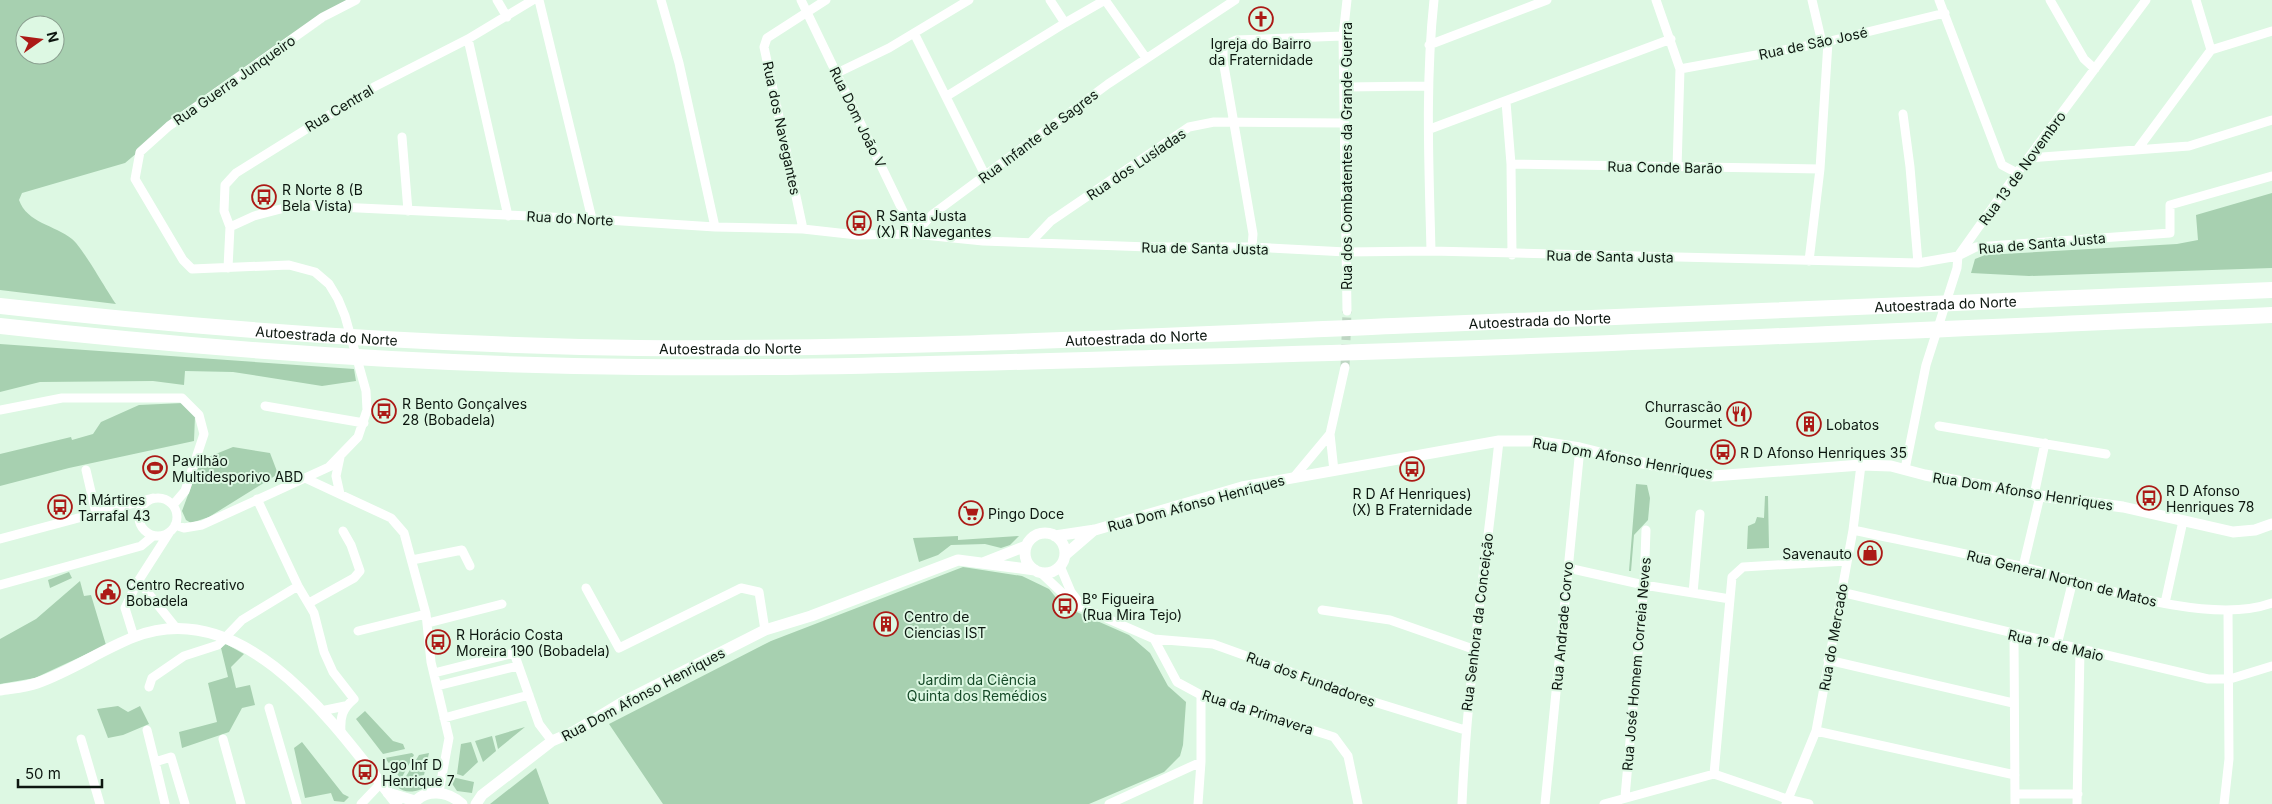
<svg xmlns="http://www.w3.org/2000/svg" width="2272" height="804" viewBox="0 0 2272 804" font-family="Inter,sans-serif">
<rect width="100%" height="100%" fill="#ddf8e3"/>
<path fill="#a7d0b0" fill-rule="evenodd" d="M 0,0 L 356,0 L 169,126 L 125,163 L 22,193 L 19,200 C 27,223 55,225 72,239 C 83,248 106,290 116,304 L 0,290 ZM 25,25 L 55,25 L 55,55 L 25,55 Z
M 2272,193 L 2272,268 L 2029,276 L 1971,273 L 1975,259 L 1985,255 L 2177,244 L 2198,240 L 2196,215 Z
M 0,344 L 354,369 L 356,381 L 322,386 L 233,372 L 185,371 L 184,385 L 153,381 L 40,382 L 0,392 Z
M 183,403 L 195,416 L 194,441 L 69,468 L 0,486 L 0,454 L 71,437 L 72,440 L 93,434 L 101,422 L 139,405 Z
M 233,447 L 270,453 L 278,474 L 209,517 L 191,523 L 186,520 L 182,511 L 201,460 Z
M 1636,484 L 1647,485 L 1650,498 L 1648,520 L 1634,535 L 1631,571 L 1629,571 Z
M 1765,496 L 1768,496 L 1769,548 L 1747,549 L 1748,526 L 1755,523 L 1757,517 L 1764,518 Z
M 958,536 L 958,540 L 1019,536 L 1010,545 L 1001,548 L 985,544 L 951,545 L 938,555 L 919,562 L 913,538 Z
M 963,567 L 1022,576 L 1049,589 L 1063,606 L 1129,635 L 1150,653 L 1168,686 L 1186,702 L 1183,745 L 1180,756 L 1164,772 L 1089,804 L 663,804 L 609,724 L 771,641 Z
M 69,572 L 72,578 L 50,588 L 48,580 Z
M 80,581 L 84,596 L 91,595 L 106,645 L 35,678 L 0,684 L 0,639 L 36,619 Z
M 226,644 L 244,654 L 231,667 L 236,688 L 250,685 L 255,705 L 242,708 L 229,732 L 182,748 L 179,732 L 217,722 L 208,683 L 228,677 L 221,648 Z
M 118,706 L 128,712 L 140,706 L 149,724 L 123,735 L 108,738 L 97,709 Z
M 365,711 L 393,741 L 403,744 L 405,749 L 383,754 L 356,719 Z
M 525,727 L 498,749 L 495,736 Z
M 492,736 L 496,751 L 483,762 L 475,741 Z
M 302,742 L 343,794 L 349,797 L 344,802 L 334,801 L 331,793 L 305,798 L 294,748 Z
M 471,742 L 478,762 L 463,776 L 457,774 L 461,744 Z
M 412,753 L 414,755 L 401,779 L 385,758 Z
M 429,753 L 424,775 L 405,778 L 419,755 Z
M 536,768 L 549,804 L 490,804 Z
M 452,777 L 474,782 L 472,793 L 457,791 L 451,782 Z
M 433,778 L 434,785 C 420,789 408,797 396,786 L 401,783 Z"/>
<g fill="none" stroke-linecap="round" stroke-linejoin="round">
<path stroke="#bed6c3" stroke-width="9" stroke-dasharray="9 4.5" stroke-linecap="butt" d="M 1345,367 L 1347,311"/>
<path stroke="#fff" stroke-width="9" d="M 497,0 L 507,17
M 539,0 L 592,219
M 661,0 L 679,63 L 715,227
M 801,0 L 914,234
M 1050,0 L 1065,23
M 1656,0 L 1680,69 L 1677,168
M 1812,0 L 1822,43
M 1939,0 L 2002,165 L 2017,173
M 2050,0 L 2084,59 L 2095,69
M 2196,0 L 2211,50
M 914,33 L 985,175
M 468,39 L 508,216
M 1429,45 L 1547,0
M 1680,69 L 1822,43 L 1945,13
M 837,73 L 889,48 L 969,0
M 1344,87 L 1427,86
M 947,96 L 1065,23 L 1105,0 L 1146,58
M 1506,102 L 1511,164 L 1512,255
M 1903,114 L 1910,167 L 1918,263
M 1430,129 L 1671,39
M 402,137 L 408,211
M 2137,150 L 2211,50 L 2272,31
M 2030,158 L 2189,146 L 2272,120
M 1511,164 L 1820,169
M 230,227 L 254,216 L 296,205 L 592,219 L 715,227 L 803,229 L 857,235 L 914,234 L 983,241 L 1149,247 L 1252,247 L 1346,252 L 1431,251 L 1918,263 L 1958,256 L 1976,247 L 2170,233 L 2170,205 L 2272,176
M 803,229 L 764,47 L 767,38 L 826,0
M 914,234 L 933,214 L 1108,84 L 1235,0
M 1032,241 L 1051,221 L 1189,127 L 1214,122 L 1344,123
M 1252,247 L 1253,234 L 1223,60 L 1223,46 L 1236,40 L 1343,36
M 1431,251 C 1429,167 1425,84 1434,0
M 1809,261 L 1820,169 L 1828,42
M 228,268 L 230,227 L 224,211 L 225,185 L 236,173 L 374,87 L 468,39 L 533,0
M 1347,311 L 1343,36 L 1347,0
M 265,406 L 364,423
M 0,410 L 62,398 L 182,398 L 199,415 L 204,434 L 185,491 L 173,505
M 1939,426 L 2106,454
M 340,457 L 336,476 L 340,494
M 1905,469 L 1926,365 L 1957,268 L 1958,256 L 2017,173 L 2146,0
M 86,470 L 96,513
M 1334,471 L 1330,434 L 1345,367
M 1295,476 L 1330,434
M 305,478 L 391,518 L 404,533 L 426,614 L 431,662 L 449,738 L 439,792
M 2034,495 L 2045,443
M139 517a19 19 0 1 1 38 0a19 19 0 1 1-38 0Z
M 257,499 L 298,586 L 314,613 L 324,652 L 333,672 L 354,699 C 342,709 340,717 341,732
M 175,525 L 184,528 L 202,525 L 329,467 L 358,437 L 367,410 L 366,391 L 345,316 L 338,299 L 329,284 L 315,272 L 289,265 L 192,269 L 183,260 L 135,179 L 140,152 L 169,126 L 323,17 L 356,0
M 1853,530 C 1909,542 1964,553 2020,566 C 2088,583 2207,627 2272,603
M 0,539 L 153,498
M 412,560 L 462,550 L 470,566
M 1060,566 L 1071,592 L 1081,605
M 2023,567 L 2040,496
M 1568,568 L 1644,585 L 1730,599
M 1040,572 L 1074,604 L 1154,639 L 1177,682 L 1201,695 L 1334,737 L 1348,756 L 1358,804
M 0,585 L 141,546 L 153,536
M 586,588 L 619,648 L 741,588 L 759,592 L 765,630
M 145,589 L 177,629
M 1841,592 L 2208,679 L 2230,679 L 2272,666
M 1693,593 L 1700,514
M 309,603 L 354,578 L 360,571 L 351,545 L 343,531
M 2165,603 L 2183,521
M 1322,610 L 1390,620 L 1473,649
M 428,623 L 502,604
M 358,631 L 426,614
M 2014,635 L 2015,804
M 134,637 L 125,608 L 137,583 L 169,533
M 1154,639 L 1213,644 L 1374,702 L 1465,730
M 2057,645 L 2073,580
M 1828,660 L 2013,703
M 434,673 L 514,653 L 539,724 L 552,741
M 437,686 L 518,666
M 149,687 L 152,678 L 184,656 L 218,645 L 242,620 L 298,586
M 269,708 L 297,804
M 321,711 L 345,706
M 444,718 L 529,695
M 147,730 L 155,762
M 1816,731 L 2015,775
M 81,739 L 100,804
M 223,739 L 241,804
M 1714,774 L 1732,577 L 1743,567 L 1847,561
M 2016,794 L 2078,794
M 1625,797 L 1644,585 L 1646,530
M 165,804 L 155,762 L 171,757 L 185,804
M 361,804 L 381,783
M 1109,804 L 1201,762
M 1198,804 L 1201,762 L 1201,695
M 1462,804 C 1467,682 1486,562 1499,441
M 1545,804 L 1580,448
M 1604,804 L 1714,774 L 1787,799 L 1809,804
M 1786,804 L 1816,731 L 1853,530 L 1861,465
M 2077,804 L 2080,651
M 2224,804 L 2229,759 L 2228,611"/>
<path stroke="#fff" stroke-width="11" d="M1025 553a20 20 0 1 1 40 0a20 20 0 1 1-40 0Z
M 1055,536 L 1095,530 L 1242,487 L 1499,441 L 1535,441 L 1580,448 L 1632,461 L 1713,476 L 1861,465 L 1891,466 L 1925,475 L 2040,496 L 2123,507 L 2233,532 L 2255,530 L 2272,524
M 1065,555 L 1094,530
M 985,562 L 1026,546
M 0,690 C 12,688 26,687 37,683 C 71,671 101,650 134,637 C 246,593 338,729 397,804
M 388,793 L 415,801
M 413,804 C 426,788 448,791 462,804
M 476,804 L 482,795 L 552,741 L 575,731 L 623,702 L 765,630 L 811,616 L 958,560 L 1035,570"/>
<g stroke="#fff" stroke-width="16">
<path id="s1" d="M 0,306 C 212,330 426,345 639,348 C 890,350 1141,337 1393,326 C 1686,314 1979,302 2272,290"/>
<path d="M 0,326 C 212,350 425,365 639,367 C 822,369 1004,362 1187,357 C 1549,348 1910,330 2272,315"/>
</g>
</g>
<defs>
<g id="church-ring" transform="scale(1.25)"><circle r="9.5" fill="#ddf8e3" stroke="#ac1a16" stroke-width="1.5"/><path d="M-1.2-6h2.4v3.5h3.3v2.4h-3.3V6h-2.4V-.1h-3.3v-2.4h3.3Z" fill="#ac1a16"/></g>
<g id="bus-ring" transform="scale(1.25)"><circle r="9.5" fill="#ddf8e3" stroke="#ac1a16" stroke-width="1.5"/><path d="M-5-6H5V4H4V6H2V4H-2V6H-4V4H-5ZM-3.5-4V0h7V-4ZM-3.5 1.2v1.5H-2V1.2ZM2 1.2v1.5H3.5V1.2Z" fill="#ac1a16"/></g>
<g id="restaurant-ring" transform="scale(1.25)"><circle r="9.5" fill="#ddf8e3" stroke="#ac1a16" stroke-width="1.5"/><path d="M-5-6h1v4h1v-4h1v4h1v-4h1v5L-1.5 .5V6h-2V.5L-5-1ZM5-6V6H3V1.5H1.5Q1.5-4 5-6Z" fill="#ac1a16"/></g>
<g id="building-ring" transform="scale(1.25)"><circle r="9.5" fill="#ddf8e3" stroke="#ac1a16" stroke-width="1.5"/><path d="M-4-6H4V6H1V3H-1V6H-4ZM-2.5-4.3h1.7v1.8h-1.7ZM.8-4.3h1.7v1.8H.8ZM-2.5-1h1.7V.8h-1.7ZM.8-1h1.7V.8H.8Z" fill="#ac1a16"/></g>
<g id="stadium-ring" transform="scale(1.25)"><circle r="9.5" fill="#ddf8e3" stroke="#ac1a16" stroke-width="1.5"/><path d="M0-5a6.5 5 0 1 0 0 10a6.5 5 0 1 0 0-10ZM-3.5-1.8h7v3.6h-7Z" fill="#ac1a16"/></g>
<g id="supermarket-ring" transform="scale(1.25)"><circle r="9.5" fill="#ddf8e3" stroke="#ac1a16" stroke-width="1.5"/><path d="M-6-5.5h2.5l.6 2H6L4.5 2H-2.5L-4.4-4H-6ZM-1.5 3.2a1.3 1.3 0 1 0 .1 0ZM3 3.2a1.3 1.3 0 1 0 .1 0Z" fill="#ac1a16"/></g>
<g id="shop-ring" transform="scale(1.25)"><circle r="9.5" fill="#ddf8e3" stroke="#ac1a16" stroke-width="1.5"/><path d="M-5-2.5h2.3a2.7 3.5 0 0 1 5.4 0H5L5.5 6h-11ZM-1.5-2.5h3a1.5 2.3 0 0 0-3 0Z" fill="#ac1a16"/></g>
<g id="civic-ring" transform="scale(1.25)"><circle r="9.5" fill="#ddf8e3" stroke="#ac1a16" stroke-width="1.5"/><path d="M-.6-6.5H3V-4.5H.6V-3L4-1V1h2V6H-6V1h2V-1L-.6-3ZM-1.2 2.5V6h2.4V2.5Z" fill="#ac1a16"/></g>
</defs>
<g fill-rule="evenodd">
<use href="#church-ring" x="1261" y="19"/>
<use href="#bus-ring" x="264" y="197"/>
<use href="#bus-ring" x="859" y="223"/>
<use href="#bus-ring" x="384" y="411"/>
<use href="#restaurant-ring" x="1739" y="414"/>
<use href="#building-ring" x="1809" y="424"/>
<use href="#bus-ring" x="1723" y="452"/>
<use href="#stadium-ring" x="155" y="468"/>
<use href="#bus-ring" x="1412" y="469"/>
<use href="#bus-ring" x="2149" y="498"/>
<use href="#bus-ring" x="60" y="507"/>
<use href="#supermarket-ring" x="971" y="513"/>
<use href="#shop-ring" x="1870" y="553"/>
<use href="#civic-ring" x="108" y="592"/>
<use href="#bus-ring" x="1065" y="606"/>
<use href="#building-ring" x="886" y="624"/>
<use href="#bus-ring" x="438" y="642"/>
<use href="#bus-ring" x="365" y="772"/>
</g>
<g text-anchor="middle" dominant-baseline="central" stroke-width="4" stroke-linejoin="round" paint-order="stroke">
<g font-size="14" fill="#0d1710" stroke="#ddf8e3" text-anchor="start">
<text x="1261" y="43" text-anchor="middle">Igreja do Bairro<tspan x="1261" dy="16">da Fraternidade</tspan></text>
<text x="282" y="189">R Norte 8 (B<tspan x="282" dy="16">Bela Vista)</tspan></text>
<text x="876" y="215">R Santa Justa<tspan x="876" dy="16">(X) R Navegantes</tspan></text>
<text x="402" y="403">R Bento Gonçalves<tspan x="402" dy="16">28 (Bobadela)</tspan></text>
<text x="1722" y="406" text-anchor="end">Churrascão<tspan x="1722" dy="16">Gourmet</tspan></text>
<text x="1826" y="424">Lobatos</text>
<text x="1740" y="452">R D Afonso Henriques 35</text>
<text x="172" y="460">Pavilhão<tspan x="172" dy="16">Multidesporivo ABD</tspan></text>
<text x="2166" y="490">R D Afonso<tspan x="2166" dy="16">Henriques 78</tspan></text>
<text x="1412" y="493" text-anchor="middle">R D Af Henriques)<tspan x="1412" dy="16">(X) B Fraternidade</tspan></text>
<text x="78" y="499">R Mártires<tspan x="78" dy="16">Tarrafal 43</tspan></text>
<text x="988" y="513">Pingo Doce</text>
<text x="1852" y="553" text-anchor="end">Savenauto</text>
<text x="126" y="584">Centro Recreativo<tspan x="126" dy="16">Bobadela</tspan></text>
<text x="1082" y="598">Bº Figueira<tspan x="1082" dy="16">(Rua Mira Tejo)</tspan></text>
<text x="904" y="616">Centro de<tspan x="904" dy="16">Ciencias IST</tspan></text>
<text x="456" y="634">R Horácio Costa<tspan x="456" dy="16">Moreira 190 (Bobadela)</tspan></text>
<text x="382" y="764">Lgo Inf D<tspan x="382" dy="16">Henrique 7</tspan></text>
</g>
<g font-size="14" fill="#0d1710" stroke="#ddf8e3">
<text transform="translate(1813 43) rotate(-12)">Rua de São José</text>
<text transform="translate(234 80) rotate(-35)">Rua Guerra Junqueiro</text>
<text transform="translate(339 108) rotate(-31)">Rua Central</text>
<text transform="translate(858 117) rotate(64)">Rua Dom João V</text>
<text transform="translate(782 128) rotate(78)">Rua dos Navegantes</text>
<text transform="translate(1038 136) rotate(-37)">Rua Infante de Sagres</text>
<text transform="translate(1346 156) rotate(-90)">Rua dos Combatentes da Grande Guerra</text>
<text transform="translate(1136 164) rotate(-34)">Rua dos Lusíadas</text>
<text transform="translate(1665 167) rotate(1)">Rua Conde Barão</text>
<text transform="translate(2022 168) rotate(-54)">Rua 13 de Novembro</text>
<text transform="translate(570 218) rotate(3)">Rua do Norte</text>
<text transform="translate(2042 243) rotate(-5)">Rua de Santa Justa</text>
<text transform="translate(1205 248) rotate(1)">Rua de Santa Justa</text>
<text transform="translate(1610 256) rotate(1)">Rua de Santa Justa</text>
<text stroke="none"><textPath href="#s1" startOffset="1948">Autoestrada do Norte</textPath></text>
<text stroke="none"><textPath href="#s1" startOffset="1542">Autoestrada do Norte</textPath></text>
<text stroke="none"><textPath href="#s1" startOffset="328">Autoestrada do Norte</textPath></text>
<text stroke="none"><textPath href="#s1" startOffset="1138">Autoestrada do Norte</textPath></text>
<text stroke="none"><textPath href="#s1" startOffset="732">Autoestrada do Norte</textPath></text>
<text transform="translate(1623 458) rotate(10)">Rua Dom Afonso Henriques</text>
<text transform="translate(2023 491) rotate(9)">Rua Dom Afonso Henriques</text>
<text transform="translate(1196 503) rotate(-15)">Rua Dom Afonso Henriques</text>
<text transform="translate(2062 578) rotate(14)">Rua General Norton de Matos</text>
<text transform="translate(1477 622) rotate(-83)">Rua Senhora da Conceição</text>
<text transform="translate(1562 626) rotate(-85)">Rua Andrade Corvo</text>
<text transform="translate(1833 637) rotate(-80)">Rua do Mercado</text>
<text transform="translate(2056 645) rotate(13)">Rua 1º de Maio</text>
<text transform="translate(1636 664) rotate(-85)">Rua José Homem Correia Neves</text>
<text transform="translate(1311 679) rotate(20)">Rua dos Fundadores</text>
<text transform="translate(643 694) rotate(-28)">Rua Dom Afonso Henriques</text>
<text transform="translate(1258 712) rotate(18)">Rua da Primavera</text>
</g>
<g font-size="14" fill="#164a28" stroke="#ddf8e3">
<text x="977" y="679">Jardim da Ciência<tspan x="977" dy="16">Quinta dos Remédios</tspan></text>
</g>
</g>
<g transform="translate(40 40) rotate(76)"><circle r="24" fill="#ddf8e3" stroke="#8a9e8f"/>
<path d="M0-4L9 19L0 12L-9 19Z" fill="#ac1a16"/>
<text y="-8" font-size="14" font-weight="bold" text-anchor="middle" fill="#0d1710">N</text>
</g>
<path d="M18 779v8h84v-8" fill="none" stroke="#0d1710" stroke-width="2.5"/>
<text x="25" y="779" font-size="15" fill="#0d1710" stroke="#ddf8e3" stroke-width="4" paint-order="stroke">50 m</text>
</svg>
